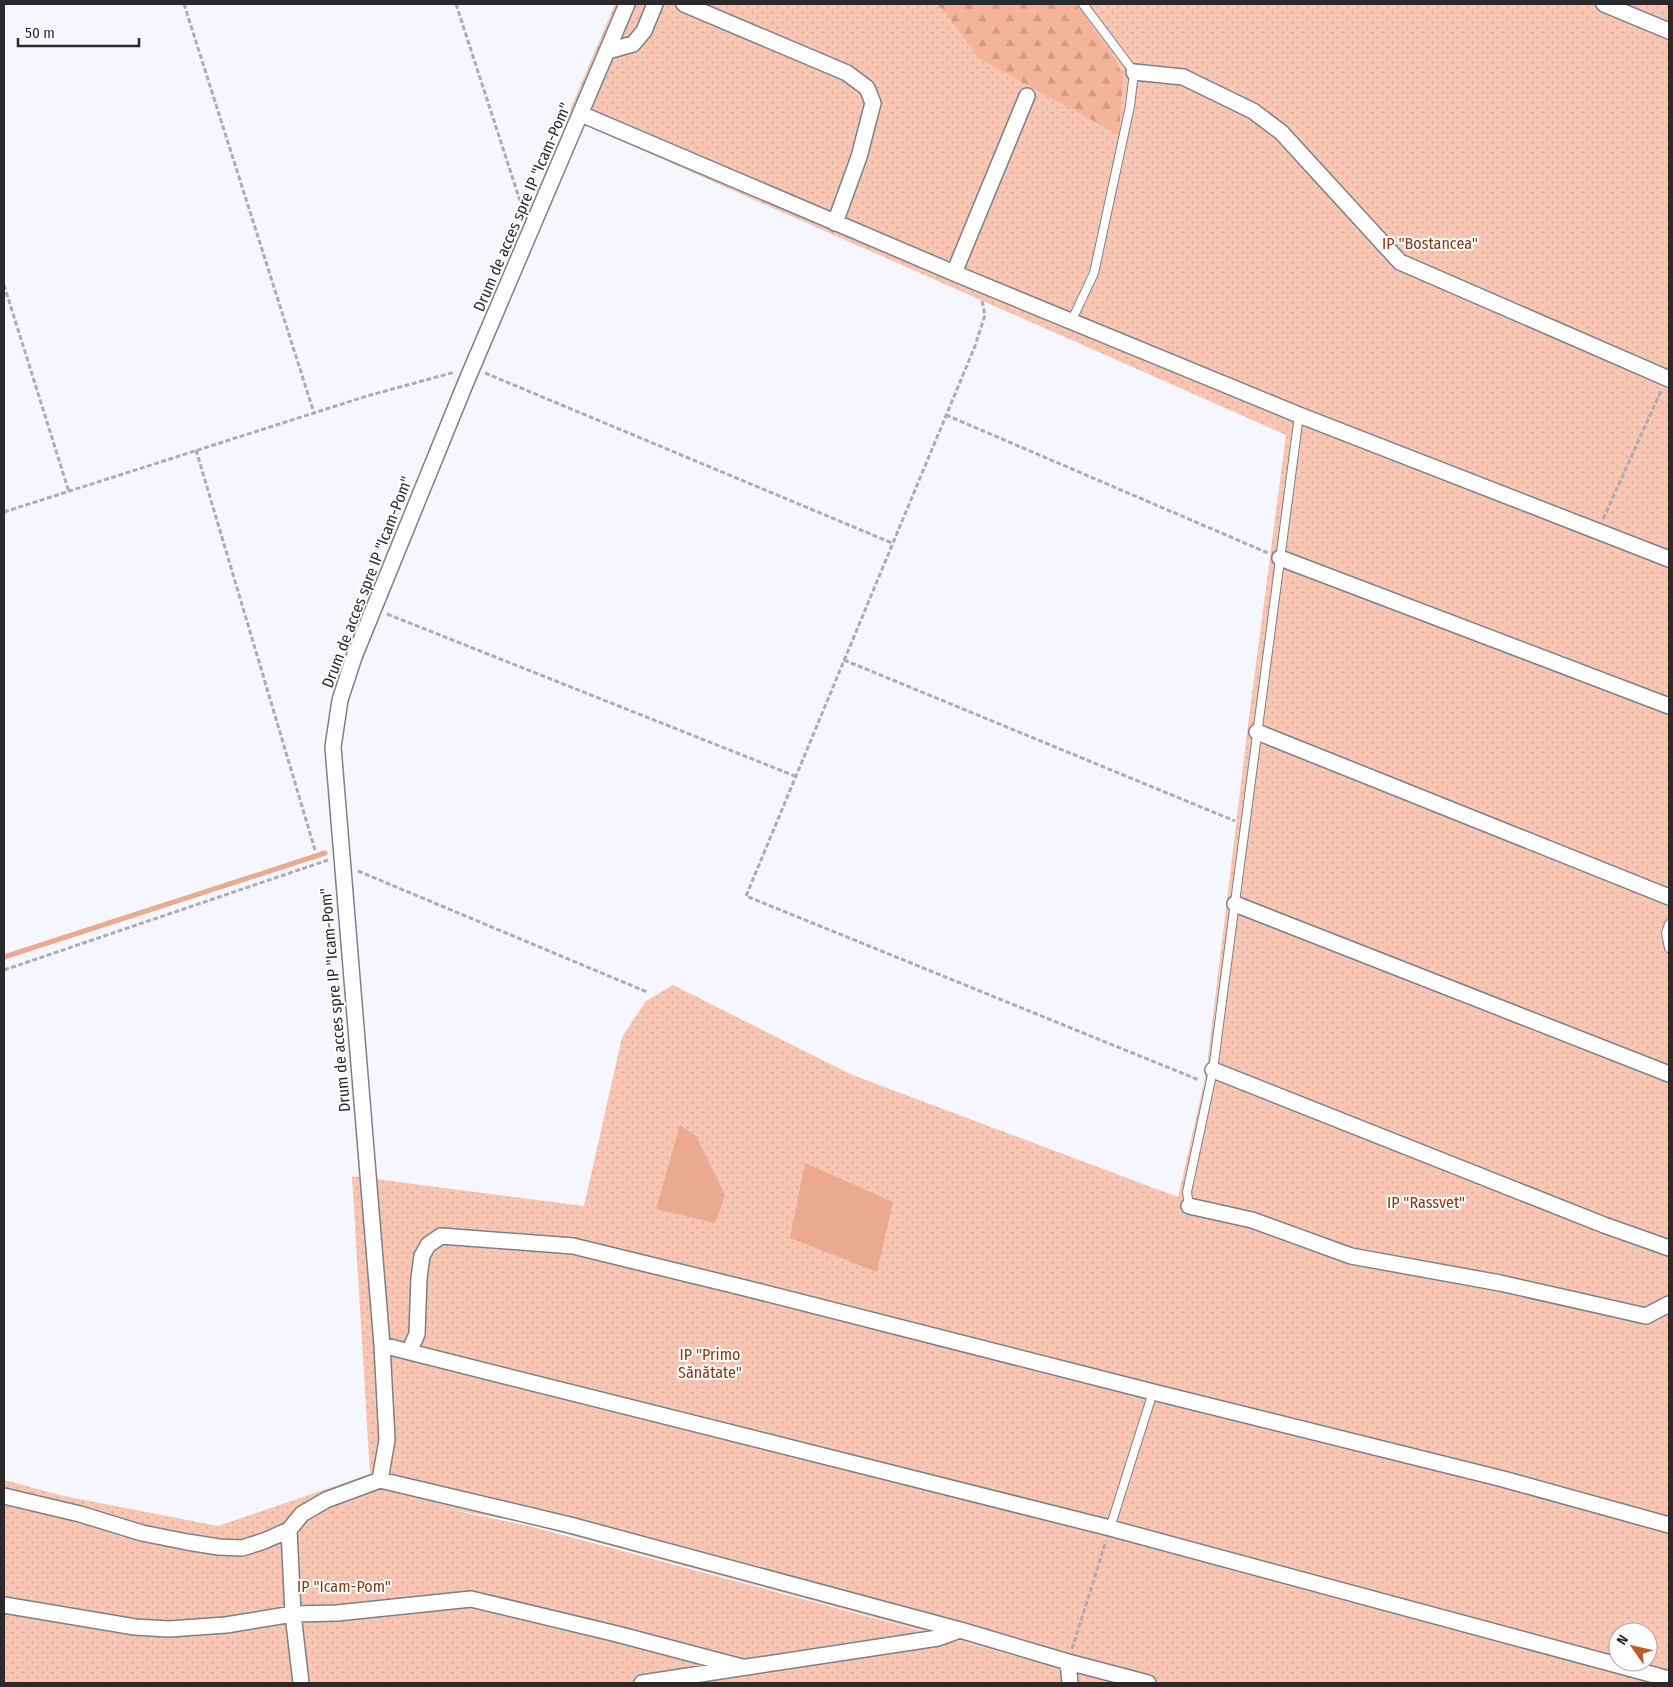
<svg xmlns="http://www.w3.org/2000/svg" width="1673" height="1687" viewBox="0 0 1673 1687" font-family="'Fira Sans Condensed',sans-serif">
<defs>
<pattern id="grass-dots" width="8" height="8" patternUnits="userSpaceOnUse" patternTransform="scale(1.25)"><rect width="8" height="8" fill="#f8c6b3"/><path d="M2 2h.1M6 6h.1" fill="none" stroke="#d5aa9a" stroke-width="1.8" stroke-linecap="round"/></pattern>
<pattern id="forest-firs" width="22" height="20" patternUnits="userSpaceOnUse" patternTransform="scale(1.25)"><rect width="22" height="20" fill="#f5b399"/><path d="M5 1l3.5 6h-7zM16 11l3.5 6h-7z" fill="#d29a84"/></pattern>
</defs>
<rect width="100%" height="100%" fill="#f6f7fe"/>
<path fill="url(#grass-dots)" fill-rule="evenodd" d="M 615,4 L 1669,4 L 1669,1683 L 4,1683 L 4,1480 L 64,1496 L 218,1526 L 370,1474 L 352,1176 L 584,1206 L 622,1037 L 646,1001 L 673,985 L 850,1074 L 1178,1197 L 1206,1074 L 1249,717 L 1286,435 L 567,117 ZM 432,1506 L 526,1523 L 1083,1674 L 525,1525 ZM 1618,1632 L 1648,1632 L 1648,1662 L 1618,1662 Z"/>
<path fill="url(#forest-firs)" d="M 937,4 L 1076,4 L 1115,59 L 1123,77 L 1119,135 L 978,58 L 954,23 Z"/>
<path fill="#ebaa90" d="M 680,1125 L 696,1136 L 725,1195 L 715,1223 L 656,1209 Z
M 805,1163 L 893,1202 L 877,1272 L 790,1238 Z"/>
<g fill="none" stroke-linecap="round" stroke-linejoin="round">
<path stroke="#ebaa90" stroke-width="5" d="M 4,957 L 325,853"/>
<g stroke="#7e8086" stroke-width="10">
<path id="lane" d="M 1071,322 L 1094,273 L 1130,106 L 1134,72 L 1083,4
M 1669,924 L 1666,933 L 1669,948
M 1189,1206 L 1187,1192 L 1213,1070 L 1299,415
M 1110,1528 L 1153,1392"/>
</g>
<g stroke="#7e8086" stroke-width="18">
<path id="street" d="M 684,4 L 847,73 L 867,88 L 873,103 L 859,157 L 835,223
M 1604,4 L 1669,31
M 608,51 L 633,44 L 644,31 L 655,4
M 1134,72 L 1183,77 L 1253,111 L 1281,132 L 1400,262 L 1669,379
M 581,114 L 954,273 L 1299,415 L 1669,559
M 954,273 L 1027,96
M 1280,558 L 1669,706
M 1257,732 L 1669,897
M 1235,904 L 1669,1074
M 1213,1070 L 1604,1225 L 1669,1248
M 1189,1206 L 1252,1220 L 1351,1256 L 1500,1283 L 1646,1316 L 1669,1304
M 382,1345 L 1110,1528 L 1669,1679
M 409,1352 L 417,1334 L 419,1278 L 422,1256 L 428,1245 L 441,1236 L 573,1246 L 745,1288 L 1153,1392 L 1503,1479 L 1669,1525
M 380,1480 L 387,1440 L 382,1345 L 333,747 L 340,700 L 354,657 L 466,382 L 627,4
M 4,1496 L 80,1514 L 142,1533 L 187,1542 L 219,1547 L 242,1548 L 264,1541 L 289,1530
M 4,1605 L 135,1627 L 169,1629 L 226,1625 L 293,1614 L 337,1613 L 471,1599 L 617,1634 L 742,1667
M 1068,1662 L 1070,1683
M 301,1683 L 293,1614 L 289,1530 L 302,1514 L 326,1500 L 380,1480 L 570,1525 L 960,1630 L 1068,1662 L 1148,1683
M 642,1683 L 938,1638 L 960,1630"/>
</g>
<path stroke="#acacb2" stroke-width="3" stroke-dasharray="5 2.5" stroke-linecap="butt" d="M 184,4 L 314,413
M 456,4 L 523,210
M 4,285 L 69,492
M 982,301 L 985,315 L 975,346 L 746,896 L 1199,1080
M 485,373 L 892,543
M 946,415 L 1268,553
M 196,450 L 315,850
M 4,512 L 367,396 L 455,372
M 1603,519 L 1661,391
M 387,614 L 795,776
M 844,660 L 1235,821
M 358,871 L 647,992
M 4,970 L 328,860
M 1072,1649 L 1106,1541"/>
<use href="#lane" stroke="#fff" stroke-width="8"/>
<use href="#street" stroke="#fff" stroke-width="15"/>
</g>
<g text-anchor="middle" dominant-baseline="central" stroke-width="4" stroke-linejoin="round" paint-order="stroke">
<g font-size="16" fill="#2a2a2d" stroke="#fff">
<text transform="translate(522 207) rotate(-67)">Drum de acces spre IP "Icam-Pom"</text>
<text transform="translate(367 582) rotate(-69)">Drum de acces spre IP "Icam-Pom"</text>
<text transform="translate(335 1000) rotate(-95)">Drum de acces spre IP "Icam-Pom"</text>
</g>
<g font-size="16" fill="#843815" stroke="#fff">
<text x="1430" y="243">IP "Bostancea"</text>
<text x="1426" y="1202">IP "Rassvet"</text>
<text x="710" y="1354">IP "Primo<tspan x="710" dy="18">Sănătate"</tspan></text>
<text x="344" y="1586">IP "Icam-Pom"</text>
</g>
</g>
<rect width="1673" height="1687" fill="none" stroke="#2a2a2d" stroke-width="10"/>
<g transform="translate(1633 1647) rotate(304)"><circle r="24" fill="#ffffff" stroke="#aaaaab"/>
<path d="M0-4L9 19L0 12L-9 19Z" fill="#c15a2e"/>
<text y="-8" font-size="14" font-weight="bold" text-anchor="middle" fill="#2a2a2d">N</text>
</g>
<path d="M18 38v8h121v-8" fill="none" stroke="#2a2a2d" stroke-width="2.5"/>
<text x="25" y="38" font-size="15" fill="#2a2a2d" stroke="#ffffff" stroke-width="4" paint-order="stroke">50 m</text>
</svg>
